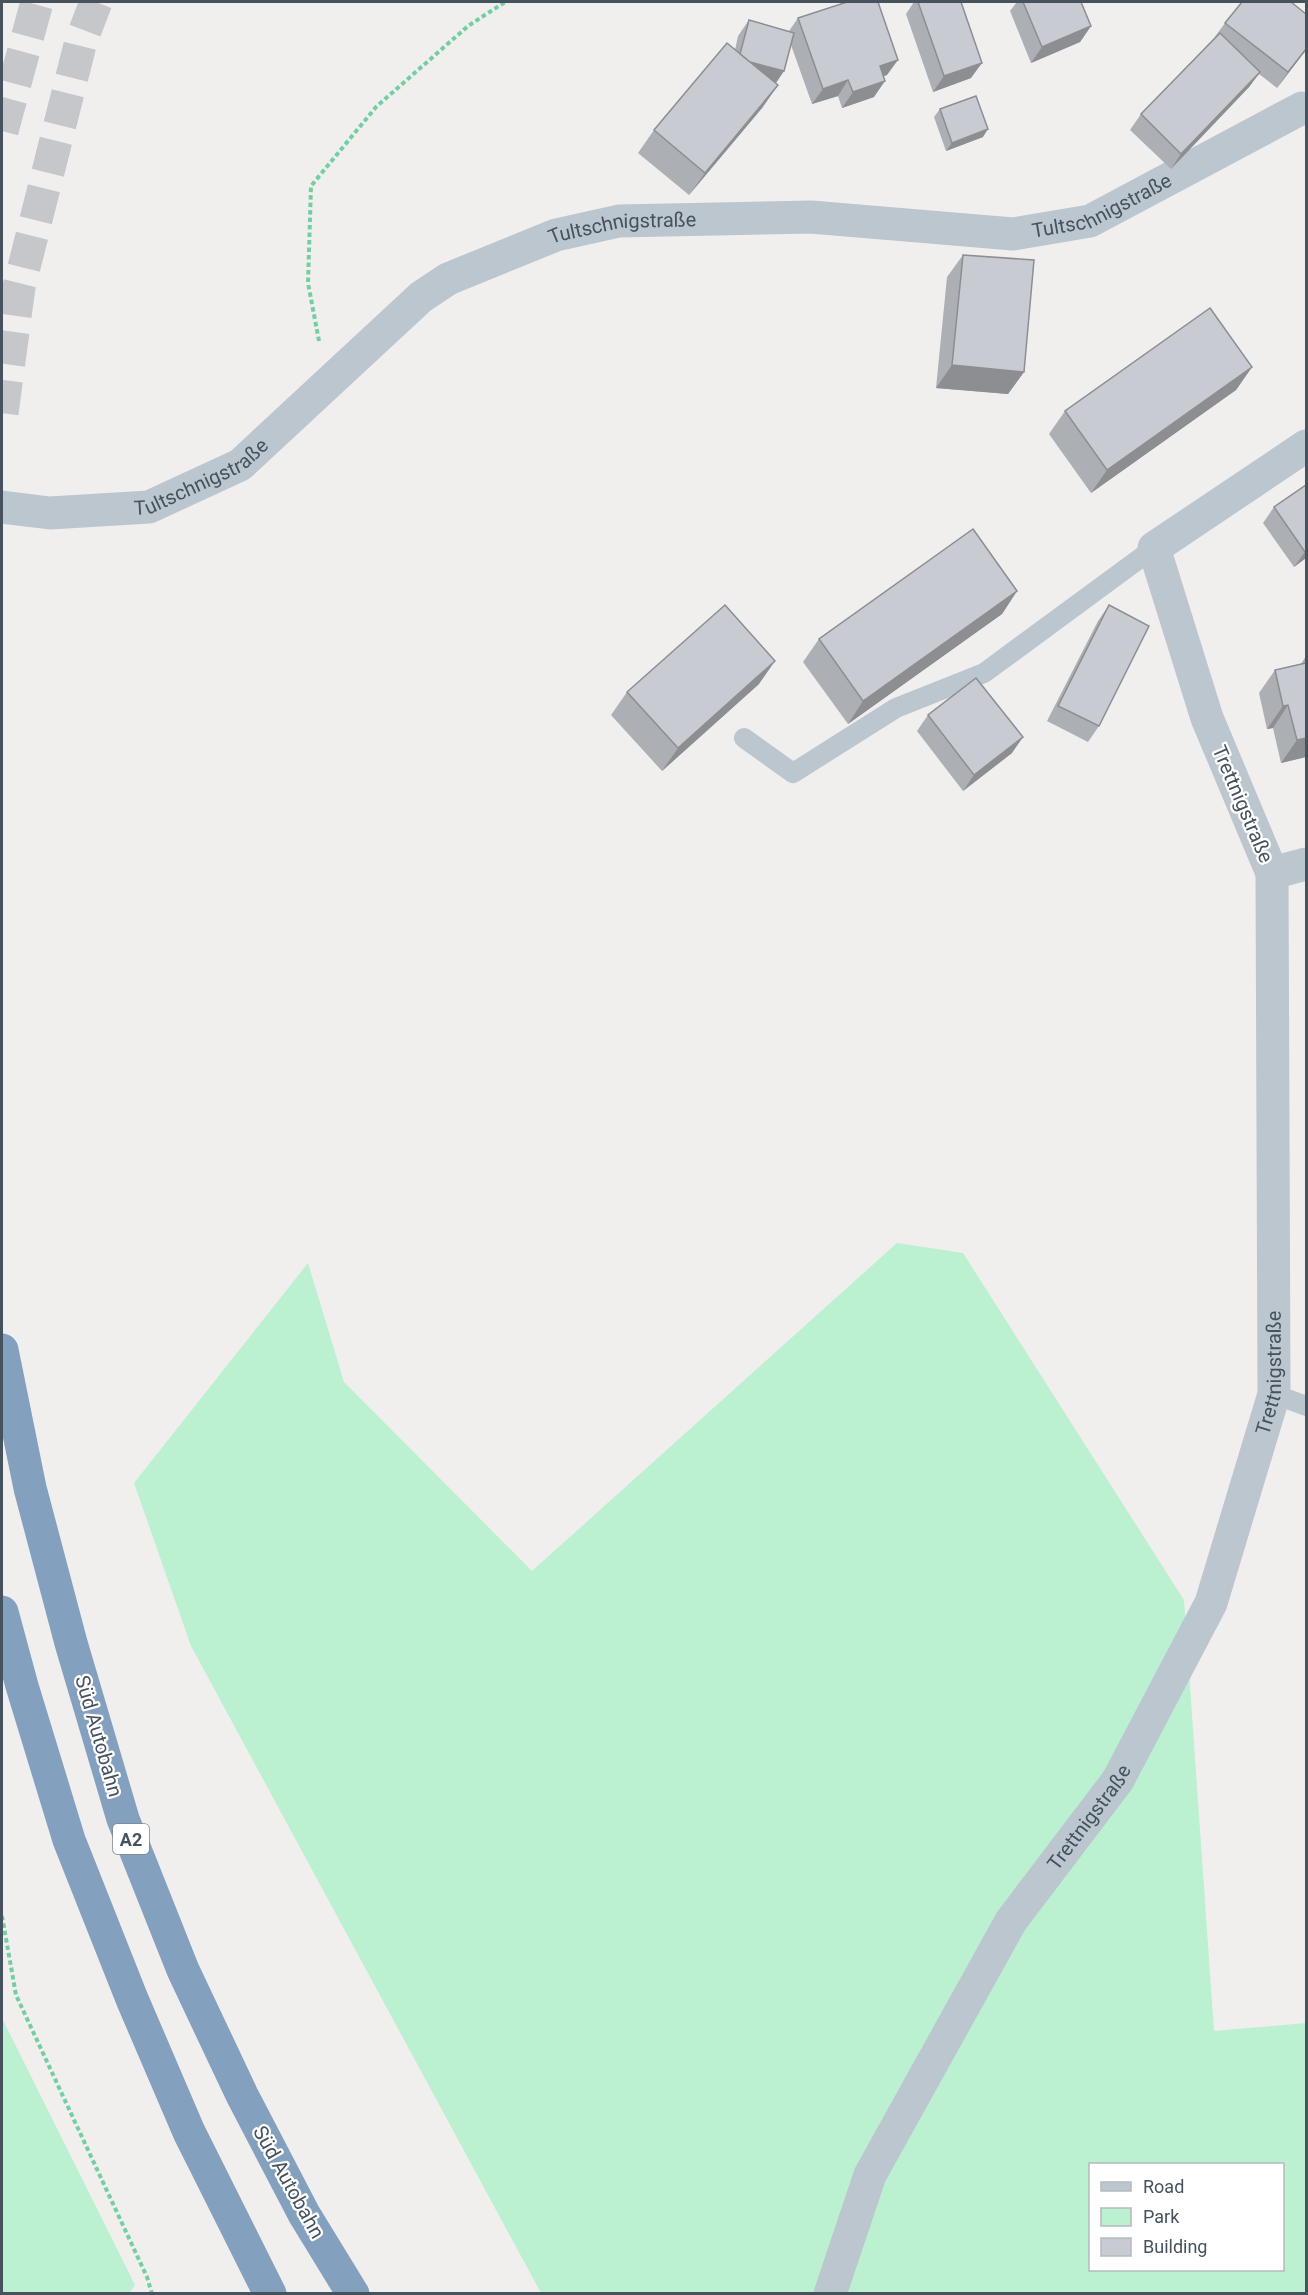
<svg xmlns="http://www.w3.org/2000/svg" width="1308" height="2295" viewBox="0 0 1308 2295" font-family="Roboto,sans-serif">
<rect width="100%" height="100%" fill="#f1eeee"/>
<path fill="#bbf0d1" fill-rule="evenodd" d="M 897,1243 L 963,1253 L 1184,1600 L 1214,2031 L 1306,2023 L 1306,2293 L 541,2293 L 191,1646 L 134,1483 L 308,1263 L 344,1382 L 532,1571 ZM 1090,2164 L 1282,2164 L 1282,2270 L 1090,2270 Z
M 2,2018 L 135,2285 L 129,2293 L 2,2293 Z"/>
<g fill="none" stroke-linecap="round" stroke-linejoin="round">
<path stroke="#c6c7ca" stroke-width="33" stroke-dasharray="33 16" stroke-linecap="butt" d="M 2,131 L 37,2
M 2,413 L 19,287 L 81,41 L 96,2"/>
<path stroke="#72cfa3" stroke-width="4" stroke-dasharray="4.5 3" stroke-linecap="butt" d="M 319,341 L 308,283 L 311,186 L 376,107 L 468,26 L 505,2
M 2,1916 L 16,1995 L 147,2277 L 152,2294"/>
<path stroke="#bcc6ce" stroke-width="20" d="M 744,738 L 793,773 L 896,708 L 984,673 L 1154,548
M 1274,1394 L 1306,1406"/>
<g stroke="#bcc6ce" stroke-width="33">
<path id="s1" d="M 2,507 L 50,513 L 149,507 L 240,465 L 421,297 L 448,279 L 556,235 L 619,221 L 811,217 L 1013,234 L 1090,221 L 1302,108"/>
<path d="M 1272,873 L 1306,864"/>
<path id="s2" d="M 830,2294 L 870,2175 L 1011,1921 L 1118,1780 L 1211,1603 L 1274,1394 L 1272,873 L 1207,718 L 1154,548 L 1306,446"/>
</g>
<path stroke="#84a0bf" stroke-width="33" d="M 2,1350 L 30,1488 L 71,1643 L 123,1819 L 183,1970 L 242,2095 L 304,2214 L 353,2294
M 2,1612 L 22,1686 L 69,1840 L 132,1999 L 189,2132 L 270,2294"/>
</g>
<path fill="#acafb4" d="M 914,2 L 961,2 L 971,78 L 933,92 L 906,14 Z
M 1017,2 L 1081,2 L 1091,26 L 1080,42 L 1031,63 L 1010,11 Z
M 1306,14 L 1306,50 L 1277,88 L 1259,74 L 1249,87 L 1171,169 L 1130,130 L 1141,114 L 1214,38 L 1225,23 Z
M 798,18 L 887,75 L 884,76 L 874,97 L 842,108 L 838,96 L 812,104 L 791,45 L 784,71 L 776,83 L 778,85 L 762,108 L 689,195 L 638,153 L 654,130 L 735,50 L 738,36 L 749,20 L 789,31 Z
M 940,109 L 983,137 L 946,151 L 934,117 Z
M 963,255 L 1024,372 L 1008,394 L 936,388 L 947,277 Z
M 1252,367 L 1236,390 L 1091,493 L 1049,434 L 1065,411 Z
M 1306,485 L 1306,558 L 1294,567 L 1263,523 L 1274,507 Z
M 1017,591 L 1002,614 L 848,724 L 803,662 L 819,639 Z
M 1109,605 L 1099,726 L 1088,742 L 1047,721 L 1098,621 Z
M 1306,656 L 1306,757 L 1281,763 L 1273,728 L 1267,729 L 1259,693 L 1275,670 L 1301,664 Z
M 759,684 L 662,771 L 611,715 L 627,692 Z
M 928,715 L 1012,753 L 963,791 L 917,731 Z"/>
<path fill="#8c8e92" d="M 1091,26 L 1080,42 L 1031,63 L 1042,47 Z
M 1306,49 L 1306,50 L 1277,88 L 1288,72 Z
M 739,59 L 784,71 L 773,87 Z
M 898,60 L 887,75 L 869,81 L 880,66 Z
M 982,63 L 971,78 L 933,92 L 944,76 Z
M 1260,72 L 1249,87 L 1171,169 L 1181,154 Z
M 848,80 L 838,96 L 812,104 L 823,89 Z
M 885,81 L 874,97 L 842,108 L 853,92 Z
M 778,85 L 762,108 L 689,195 L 705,173 Z
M 988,129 L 983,137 L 946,151 L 952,143 Z
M 952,365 L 1024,372 L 1008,394 L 936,388 Z
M 1252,367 L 1236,390 L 1091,493 L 1107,470 Z
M 1306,550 L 1306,558 L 1294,567 L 1305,552 Z
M 1017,591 L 1002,614 L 848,724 L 863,701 Z
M 775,661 L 759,684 L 662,771 L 678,748 Z
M 1288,705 L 1273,728 L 1267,729 L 1283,706 Z
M 1023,737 L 1012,753 L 963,791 L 974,775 Z
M 1306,738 L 1306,757 L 1281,763 L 1297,740 Z"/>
<path fill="#c8cbd1" stroke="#8c8e92" stroke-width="1.5" d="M 847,2 L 878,2 L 898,60 L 880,66 L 885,81 L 853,92 L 848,80 L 823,89 L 798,18 Z
M 918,2 L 961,2 L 982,63 L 944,76 Z
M 1023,2 L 1081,2 L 1091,26 L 1042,47 Z
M 1242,2 L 1291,2 L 1306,14 L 1306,49 L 1288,72 L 1225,23 Z
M 749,20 L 794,33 L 784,71 L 750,62 L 740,54 Z
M 1220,33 L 1260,72 L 1181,154 L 1141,114 Z
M 727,43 L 778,85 L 705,173 L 654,130 Z
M 976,96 L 988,129 L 952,143 L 940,109 Z
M 963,255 L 1034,260 L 1024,372 L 952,365 Z
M 1210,308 L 1252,367 L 1107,470 L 1065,411 Z
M 1306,485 L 1306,550 L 1305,552 L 1274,507 Z
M 973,529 L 1017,591 L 863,701 L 819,639 Z
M 725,605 L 775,661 L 678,748 L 627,692 Z
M 1109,605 L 1149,626 L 1099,726 L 1058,706 Z
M 1306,663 L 1306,738 L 1297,740 L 1288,705 L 1283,706 L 1275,670 Z
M 976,678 L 1023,737 L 974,775 L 928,715 Z"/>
<g text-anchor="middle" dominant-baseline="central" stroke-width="4.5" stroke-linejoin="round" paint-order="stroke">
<rect fill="#fff" stroke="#7e868e" stroke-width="1.5" x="113" y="1824" width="36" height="30" rx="4.5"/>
<g font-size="18" font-weight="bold" fill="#46525d">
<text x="131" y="1839">A2</text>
</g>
<g font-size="20" fill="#46525d" stroke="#fff">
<text stroke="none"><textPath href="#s1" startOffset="1197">Tultschnigstraße</textPath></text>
<text stroke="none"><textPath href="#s1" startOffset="711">Tultschnigstraße</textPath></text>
<text stroke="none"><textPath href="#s1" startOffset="207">Tultschnigstraße</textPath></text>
<text transform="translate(1243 804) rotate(67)">Trettnigstraße</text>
<text stroke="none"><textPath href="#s2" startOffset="1032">Trettnigstraße</textPath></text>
<text transform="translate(99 1736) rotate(74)">Süd Autobahn</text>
<text stroke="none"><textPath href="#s2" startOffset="546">Trettnigstraße</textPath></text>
<text transform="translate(289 2182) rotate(61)">Süd Autobahn</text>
</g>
</g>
<rect width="1308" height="2295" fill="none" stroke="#46525d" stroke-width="6"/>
<rect x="1089" y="2163" width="195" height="108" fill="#ffffff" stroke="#b5babe" stroke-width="1.5"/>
<rect x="1101" y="2182" width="30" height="9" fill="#bcc6ce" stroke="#b5babe" stroke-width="1.5"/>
<text x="1143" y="2193" font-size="18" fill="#46525d">Road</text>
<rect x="1101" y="2208" width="30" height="18" fill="#bbf0d1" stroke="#b5babe" stroke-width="1.5"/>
<text x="1143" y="2223" font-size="18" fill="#46525d">Park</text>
<rect x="1101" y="2238" width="30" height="18" fill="#c8cbd1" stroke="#b5babe" stroke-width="1.5"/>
<text x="1143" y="2253" font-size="18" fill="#46525d">Building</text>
</svg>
